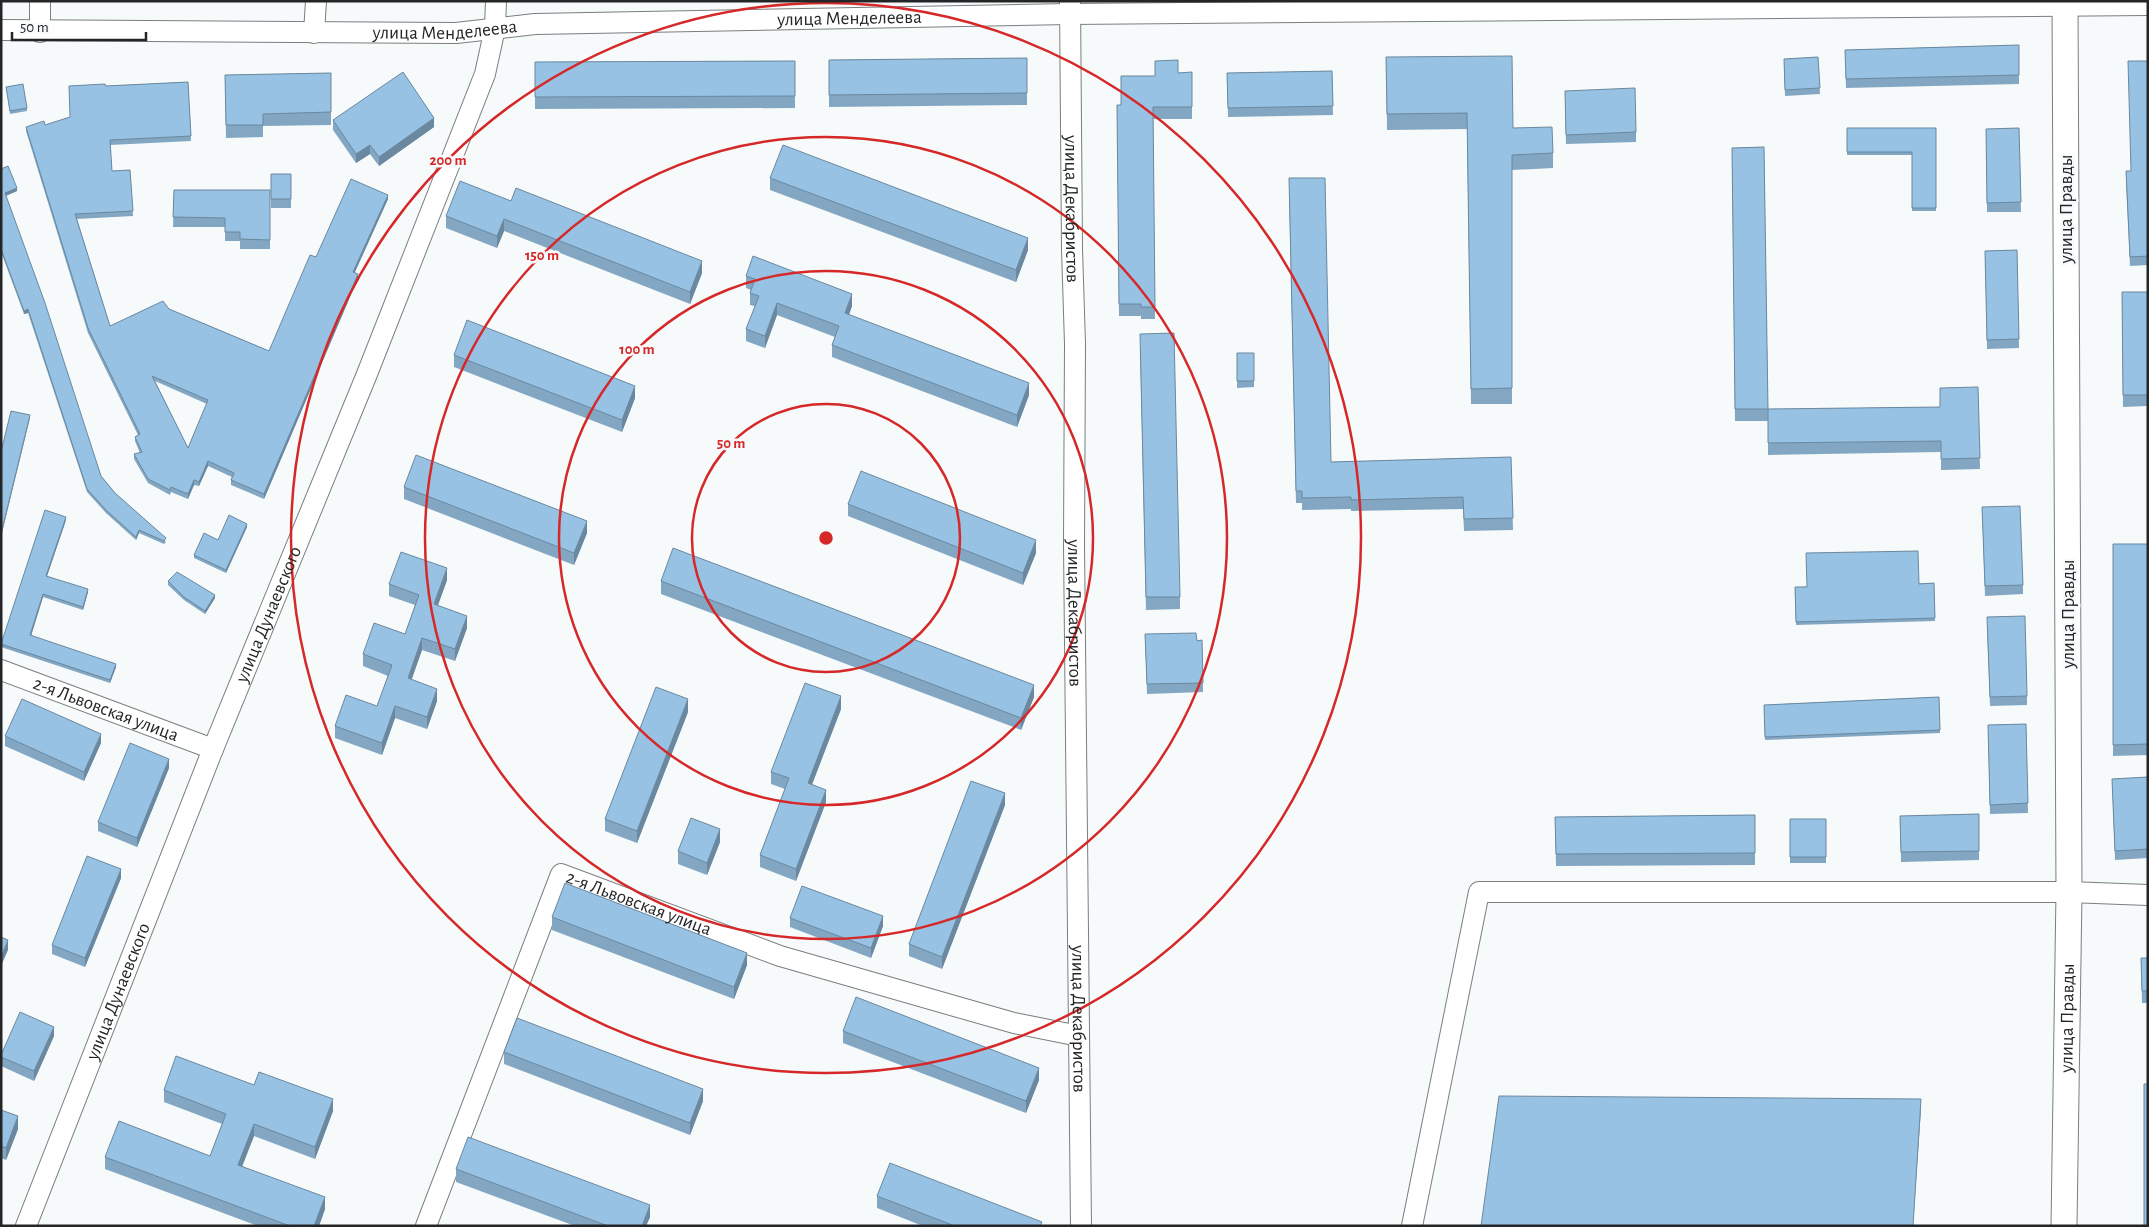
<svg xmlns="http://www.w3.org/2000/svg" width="2149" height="1227" viewBox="0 0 2149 1227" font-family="'Alegreya Sans',sans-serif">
<rect width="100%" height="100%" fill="#f6fafb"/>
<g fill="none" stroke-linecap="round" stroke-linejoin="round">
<g stroke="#7b7e7f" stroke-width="22">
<g id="minor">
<path d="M 40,1 L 40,32"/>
<path id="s1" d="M 1070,1 L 1072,249 L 1075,344 L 1074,544 L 1081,1226"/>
<path id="s2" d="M 1,30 L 456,33 L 535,24 L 1070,14 L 2148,5"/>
<path d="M 314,33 L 316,1"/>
<path id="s3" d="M 1,670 L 213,749"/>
<path id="s4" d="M 26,1226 L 213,749 L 367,374 L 485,74 L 495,28 L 496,1"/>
<path id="s5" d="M 426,1226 L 561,874 L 780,956 L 1014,1023 L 1079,1036"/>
<path d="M 1412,1226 L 1479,892 L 2069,892 L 2148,895"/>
</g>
</g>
<g stroke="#7b7e7f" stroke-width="27">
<g id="tertiary">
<path id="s6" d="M 2064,1226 L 2069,892 L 2065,1"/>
</g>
</g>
<use href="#minor" stroke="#fff" stroke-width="20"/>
<use href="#tertiary" stroke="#fff" stroke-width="25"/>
</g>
<path fill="#83a7c3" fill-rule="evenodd" d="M 2019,45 L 2019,84 L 1846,88 L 1845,50 Z
M 1386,57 L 1513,128 L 1553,153 L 1553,168 L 1512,170 L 1512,404 L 1471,404 L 1467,129 L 1387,130 Z
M 1818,57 L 1820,94 L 1785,96 L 1784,59 Z
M 1027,58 L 1027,105 L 829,107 L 829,60 Z
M 795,61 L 795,108 L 535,109 L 535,62 Z
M 2148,61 L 2148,265 L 2130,266 L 2126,180 L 2131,171 Z
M 1332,71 L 1333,115 L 1228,117 L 1227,73 Z
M 1192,72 L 1192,119 L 1153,119 L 1155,319 L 1141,319 L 1141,316 L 1119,316 L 1117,105 L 1121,105 L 1155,76 L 1178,73 Z
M 331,73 L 331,125 L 263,126 L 263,137 L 226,138 L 225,75 Z
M 188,82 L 191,141 L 110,145 L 112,171 L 130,170 L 133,216 L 77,219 L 110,326 L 169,309 L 269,351 L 316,257 L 388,199 L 355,272 L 358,278 L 264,499 L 231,485 L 231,480 L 232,477 L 208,466 L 199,486 L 194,485 L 188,499 L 171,492 L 170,495 L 148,483 L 134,459 L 134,454 L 140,453 L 135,441 L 135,437 L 138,435 L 88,333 L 26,131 L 26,127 L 45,125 L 70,117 L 106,86 ZM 155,381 L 207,404 L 188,448 Z
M 6,87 L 27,108 L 27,111 L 10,114 Z
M 1565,100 L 1636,132 L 1636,142 L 1566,144 Z
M 333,120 L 434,127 L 379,166 L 370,154 L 356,163 L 333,130 Z
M 1847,128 L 1936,128 L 1936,211 L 1912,211 L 1912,155 L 1847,155 Z
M 2019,128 L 2021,212 L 1987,212 L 1986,129 Z
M 1764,147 L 1768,409 L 1940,407 L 1978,387 L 1980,469 L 1941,470 L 1941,452 L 1768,455 L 1768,421 L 1735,421 L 1732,148 Z
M 1,169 L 17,191 L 6,196 L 101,476 L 115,493 L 166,542 L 164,544 L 139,533 L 136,540 L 106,513 L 87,492 L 28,313 L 24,314 L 1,252 Z
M 271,174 L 291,174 L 291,208 L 271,208 Z
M 770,178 L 1028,250 L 1016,282 L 770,190 Z
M 174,190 L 270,190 L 270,249 L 240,249 L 240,241 L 225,241 L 225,227 L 173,227 Z
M 1289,190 L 1331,462 L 1511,457 L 1513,530 L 1464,531 L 1463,509 L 1351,511 L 1351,509 L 1302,510 L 1302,503 L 1296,503 Z
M 511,201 L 702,273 L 690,304 L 504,231 L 497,248 L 446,228 L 446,216 Z
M 2017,250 L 2019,348 L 1987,349 L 1985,251 Z
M 746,276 L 852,306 L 849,315 L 1029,395 L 1017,427 L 832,357 L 832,345 L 835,337 L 777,315 L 765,348 L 746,341 L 746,329 L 755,306 L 750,305 L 750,293 L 751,290 L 746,288 Z
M 2122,292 L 2148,292 L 2148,406 L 2123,407 Z
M 1140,346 L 1180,597 L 1180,609 L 1146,610 Z
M 1237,353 L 1254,353 L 1254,387 L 1237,388 Z
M 454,355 L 635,398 L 622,432 L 454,367 Z
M 404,487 L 587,533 L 574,565 L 404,499 Z
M 848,504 L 1036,553 L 1023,585 L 848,516 Z
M 1982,507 L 2023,585 L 2023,594 L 1985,596 Z
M 66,520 L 47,576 L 88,592 L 83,610 L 43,597 L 31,636 L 116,667 L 110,683 L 1,647 L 1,644 Z
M 247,527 L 226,573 L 194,558 L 194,555 L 218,540 Z
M 2113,544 L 2148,544 L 2148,755 L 2113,756 Z
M 447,580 L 438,605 L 467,628 L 455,661 L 422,650 L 411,680 L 437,701 L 427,729 L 395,718 L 382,755 L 335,738 L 335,726 L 377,706 L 388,676 L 363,666 L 363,654 L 405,634 L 415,605 L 389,596 L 389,584 Z
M 168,581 L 215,598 L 205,614 L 184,600 L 168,585 Z
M 661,581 L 1034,697 L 1021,730 L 661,594 Z
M 1934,583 L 1935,621 L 1796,625 L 1795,587 Z
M 1987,626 L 2027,696 L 2027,705 L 1990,706 Z
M 1145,634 L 1197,641 L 1202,640 L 1203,692 L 1147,694 Z
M 1939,697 L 1940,733 L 1765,740 L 1764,705 Z
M 841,709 L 812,784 L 826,802 L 796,881 L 760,867 L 760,855 L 785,789 L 771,784 L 771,772 Z
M 688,712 L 637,843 L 605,831 L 605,819 Z
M 2026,724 L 2028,813 L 1990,814 L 1988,725 Z
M 5,736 L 101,743 L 84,781 L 5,746 Z
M 169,768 L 137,847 L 98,831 L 98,822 Z
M 2148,777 L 2148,858 L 2115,860 L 2112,779 Z
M 1005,805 L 942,969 L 909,956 L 909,944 Z
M 1979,814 L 1979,860 L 1901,862 L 1900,816 Z
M 1755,815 L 1755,865 L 1556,866 L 1555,817 Z
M 1790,819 L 1826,819 L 1826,863 L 1790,863 Z
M 720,842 L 707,875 L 678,864 L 678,851 Z
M 121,878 L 85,967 L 52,954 L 52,945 Z
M 552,917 L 747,965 L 734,999 L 552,930 Z
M 790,918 L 883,926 L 871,958 L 790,927 Z
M 2141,958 L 2148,958 L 2148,1003 L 2142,1003 Z
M 843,1031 L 1039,1080 L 1026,1113 L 843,1043 Z
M 54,1036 L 34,1081 L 1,1066 L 1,1057 Z
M 504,1052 L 703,1101 L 690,1135 L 504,1064 Z
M 254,1085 L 333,1111 L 315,1159 L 254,1136 L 242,1166 L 325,1209 L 319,1226 L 258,1226 L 105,1169 L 105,1157 L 210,1156 L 222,1124 L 164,1102 L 164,1090 Z
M 1,1110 L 18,1129 L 6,1160 L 1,1158 Z
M 456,1169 L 650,1217 L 646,1226 L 575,1226 L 456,1182 Z
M 877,1196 L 1042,1226 L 923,1226 L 877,1208 Z"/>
<path fill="#6a889f" d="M 434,118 L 434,127 L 379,166 L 379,157 Z
M 370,145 L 370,154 L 356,163 L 356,154 Z
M 17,188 L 17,191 L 5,196 L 5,193 Z
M 388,195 L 388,199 L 353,276 L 353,272 Z
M 504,219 L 504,231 L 497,248 L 497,236 Z
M 1028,238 L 1028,250 L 1016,282 L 1016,270 Z
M 702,261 L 702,273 L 690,304 L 690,292 Z
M 358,274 L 358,278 L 264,499 L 264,494 Z
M 852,294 L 852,306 L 845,325 L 845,313 Z
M 777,303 L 777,315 L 765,348 L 765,336 Z
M 28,309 L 28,313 L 24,314 L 24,311 Z
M 1029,383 L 1029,395 L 1017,427 L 1017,415 Z
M 635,386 L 635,398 L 622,432 L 622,420 Z
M 30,415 L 30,418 L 1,537 L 1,534 Z
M 208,461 L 208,466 L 199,486 L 199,482 Z
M 194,480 L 194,485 L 188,499 L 188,494 Z
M 66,517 L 66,520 L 46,579 L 46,576 Z
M 587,521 L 587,533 L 574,565 L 574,553 Z
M 247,524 L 247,527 L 226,573 L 226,570 Z
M 139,530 L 139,533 L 136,540 L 136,537 Z
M 1036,540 L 1036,553 L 1023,585 L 1023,573 Z
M 447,568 L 447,580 L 434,616 L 434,604 Z
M 88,589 L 88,592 L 83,610 L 83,607 Z
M 43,594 L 43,597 L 30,639 L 30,635 Z
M 215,595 L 215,598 L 205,614 L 205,611 Z
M 467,616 L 467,628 L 455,661 L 455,649 Z
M 422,638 L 422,650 L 408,690 L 408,678 Z
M 116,664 L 116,667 L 110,683 L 110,680 Z
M 1034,685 L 1034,697 L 1021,730 L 1021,718 Z
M 437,689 L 437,701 L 427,729 L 427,717 Z
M 841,696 L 841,709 L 808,795 L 808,783 Z
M 688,699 L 688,712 L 637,843 L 637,831 Z
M 395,706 L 395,718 L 382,755 L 382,743 Z
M 101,734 L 101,743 L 84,781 L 84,772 Z
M 169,759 L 169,768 L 137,847 L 137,838 Z
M 826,790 L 826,802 L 796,881 L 796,869 Z
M 1005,793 L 1005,805 L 942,969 L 942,957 Z
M 720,829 L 720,842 L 707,875 L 707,863 Z
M 121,869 L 121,878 L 85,967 L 85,958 Z
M 883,916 L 883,926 L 871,958 L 871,948 Z
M 8,940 L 8,950 L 1,966 L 1,957 Z
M 747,953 L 747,965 L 734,999 L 734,987 Z
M 54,1027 L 54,1036 L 34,1081 L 34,1071 Z
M 1039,1068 L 1039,1080 L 1026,1113 L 1026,1101 Z
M 703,1089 L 703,1101 L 690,1135 L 690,1123 Z
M 333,1099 L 333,1111 L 315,1159 L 315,1147 Z
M 1921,1099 L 1921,1109 L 1913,1226 Z
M 18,1116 L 18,1129 L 6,1160 L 6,1148 Z
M 254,1124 L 254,1136 L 238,1177 L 238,1165 Z
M 325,1197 L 325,1209 L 319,1226 L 314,1226 Z
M 650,1205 L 650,1217 L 646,1226 L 642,1226 Z"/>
<path fill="#98c2e3" stroke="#6a889f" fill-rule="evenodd" d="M 2019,45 L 2019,75 L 1846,79 L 1845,50 Z
M 1512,56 L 1513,128 L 1552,127 L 1553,153 L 1512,155 L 1512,388 L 1471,389 L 1467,113 L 1387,114 L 1386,57 Z
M 1818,57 L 1820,88 L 1785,90 L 1784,59 Z
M 1027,58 L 1027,93 L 829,95 L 829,60 Z
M 1178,60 L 1178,73 L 1192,72 L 1192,107 L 1153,107 L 1155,307 L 1141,307 L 1141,304 L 1119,304 L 1117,105 L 1121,105 L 1121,76 L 1155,76 L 1155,61 Z
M 795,61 L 795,96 L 535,97 L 535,62 Z
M 2128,61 L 2148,61 L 2148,256 L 2130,257 L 2126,171 L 2131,171 Z
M 1332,71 L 1333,106 L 1228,108 L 1227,73 Z
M 403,72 L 434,118 L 379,157 L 370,145 L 356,154 L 333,120 Z
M 331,73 L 331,112 L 263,114 L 263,125 L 226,125 L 225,75 Z
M 188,82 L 191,136 L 110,140 L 112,171 L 130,170 L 133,211 L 75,214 L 110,326 L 163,301 L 169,309 L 269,351 L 310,255 L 316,257 L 351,179 L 388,195 L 353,272 L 358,274 L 264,494 L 231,480 L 234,473 L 208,461 L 199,482 L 194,480 L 188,494 L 171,487 L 170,490 L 148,479 L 134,454 L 142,452 L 135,437 L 140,434 L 88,328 L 26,127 L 44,121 L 45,125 L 70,117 L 69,86 L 105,84 L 106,86 ZM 152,376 L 208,400 L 188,448 Z
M 23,84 L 27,108 L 10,111 L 6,87 Z
M 1635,88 L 1636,132 L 1566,135 L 1565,91 Z
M 1847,128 L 1936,128 L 1936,208 L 1912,208 L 1912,152 L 1847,152 Z
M 2019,128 L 2021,202 L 1987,203 L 1986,129 Z
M 783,145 L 1028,238 L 1016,270 L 770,178 Z
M 1764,147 L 1768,409 L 1735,409 L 1732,148 Z
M 8,166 L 17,188 L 5,193 L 45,303 L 101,476 L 115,493 L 166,538 L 164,541 L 139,530 L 136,537 L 106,510 L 87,489 L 28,309 L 24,311 L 1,249 L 1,169 Z
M 271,174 L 291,174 L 291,199 L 271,199 Z
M 1289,178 L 1325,178 L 1331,462 L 1511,457 L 1513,518 L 1464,519 L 1463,497 L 1351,500 L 1351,497 L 1302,498 L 1302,491 L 1296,491 Z
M 460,181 L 511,201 L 516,188 L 702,261 L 690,292 L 504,219 L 497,236 L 446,216 Z
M 174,190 L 270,190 L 270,240 L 240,239 L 240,232 L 225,232 L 225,218 L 173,217 Z
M 2017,250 L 2019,339 L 1987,340 L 1985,251 Z
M 753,256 L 852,294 L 845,313 L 1029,383 L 1017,415 L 832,345 L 839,326 L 777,303 L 765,336 L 746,329 L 759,296 L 750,293 L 755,279 L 746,276 Z
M 2122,292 L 2148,292 L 2148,395 L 2123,395 Z
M 467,320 L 635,386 L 622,420 L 454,355 Z
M 1174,333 L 1180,597 L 1146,597 L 1140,334 Z
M 1237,353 L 1254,353 L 1254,381 L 1237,381 Z
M 1978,387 L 1980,458 L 1941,459 L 1941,441 L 1768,443 L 1768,409 L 1940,407 L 1940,388 Z
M 11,411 L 30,415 L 1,534 L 1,452 Z
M 416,455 L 587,521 L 574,553 L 404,487 Z
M 861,471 L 1036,540 L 1023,573 L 848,504 Z
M 2020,506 L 2023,585 L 1985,586 L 1982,507 Z
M 45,510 L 66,517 L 46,576 L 88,589 L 83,607 L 43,594 L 30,635 L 116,664 L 110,680 L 1,644 Z
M 229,515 L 247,524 L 226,570 L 194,555 L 204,533 L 218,540 Z
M 2113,544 L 2148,544 L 2148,744 L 2113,745 Z
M 673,548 L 1034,685 L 1021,718 L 661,581 Z
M 1918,551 L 1919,584 L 1934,583 L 1935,618 L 1796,622 L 1795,587 L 1807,587 L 1806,553 Z
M 401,552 L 447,568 L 434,604 L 467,616 L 455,649 L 422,638 L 408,678 L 437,689 L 427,717 L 395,706 L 382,743 L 335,726 L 346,695 L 377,706 L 392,665 L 363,654 L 374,623 L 405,634 L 419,595 L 389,584 Z
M 177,572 L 215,595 L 205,611 L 184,597 L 168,581 Z
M 2025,616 L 2027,696 L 1990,697 L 1987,617 Z
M 1196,633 L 1197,641 L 1202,640 L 1203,683 L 1147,684 L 1145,634 Z
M 805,683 L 841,696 L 808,783 L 826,790 L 796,869 L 760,855 L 789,778 L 771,772 Z
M 656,687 L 688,699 L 637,831 L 605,819 Z
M 1939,697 L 1940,730 L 1765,737 L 1764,705 Z
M 22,699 L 101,734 L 84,772 L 5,736 Z
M 2026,724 L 2028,803 L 1990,805 L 1988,725 Z
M 130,743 L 169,759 L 137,838 L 98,822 Z
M 2148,777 L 2148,849 L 2115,851 L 2112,779 Z
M 971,781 L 1005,793 L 942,957 L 909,944 Z
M 1979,814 L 1979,851 L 1901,852 L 1900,816 Z
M 1755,815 L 1755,853 L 1556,854 L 1555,817 Z
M 691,818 L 720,829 L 707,863 L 678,851 Z
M 1790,819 L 1826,819 L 1826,857 L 1790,857 Z
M 87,856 L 121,869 L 85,958 L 52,945 Z
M 565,883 L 747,953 L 734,987 L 552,917 Z
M 802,886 L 883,916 L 871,948 L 790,918 Z
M 1,937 L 8,940 L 1,957 Z
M 2141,958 L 2148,958 L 2148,991 L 2142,991 Z
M 856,997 L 1039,1068 L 1026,1101 L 843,1031 Z
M 20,1012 L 54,1027 L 34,1071 L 1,1057 L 1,1055 Z
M 517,1018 L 703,1089 L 690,1123 L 504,1052 Z
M 176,1056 L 254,1085 L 259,1072 L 333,1099 L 315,1147 L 254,1124 L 238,1165 L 325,1197 L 314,1226 L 290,1226 L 105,1157 L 119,1121 L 210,1156 L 226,1114 L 164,1090 Z
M 2144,1084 L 2148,1084 L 2148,1226 L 2144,1226 Z
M 1499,1096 L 1921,1099 L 1913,1226 L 1481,1226 Z
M 1,1110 L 18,1116 L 6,1148 L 1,1146 Z
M 468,1137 L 650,1205 L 642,1226 L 608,1226 L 456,1169 Z
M 890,1163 L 1042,1222 L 1040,1226 L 955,1226 L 877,1196 Z"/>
<g fill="none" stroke="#d62828" stroke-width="2.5">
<circle cx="826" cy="538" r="134"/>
<circle cx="826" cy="538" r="267"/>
<circle cx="826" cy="538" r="401"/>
<circle cx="826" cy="538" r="535"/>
</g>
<g text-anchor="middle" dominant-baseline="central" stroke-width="5" stroke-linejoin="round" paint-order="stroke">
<g font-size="19" fill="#242526" stroke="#f6fafb">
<text stroke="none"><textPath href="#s2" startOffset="849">улица Менделеева</textPath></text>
<text stroke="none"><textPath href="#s2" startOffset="444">улица Менделеева</textPath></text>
<text stroke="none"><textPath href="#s1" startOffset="208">улица Декабристов</textPath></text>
<text transform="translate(2066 209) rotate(-90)">улица Правды</text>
<text stroke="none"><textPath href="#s1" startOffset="612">улица Декабристов</textPath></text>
<text transform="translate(2068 614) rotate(-90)">улица Правды</text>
<text stroke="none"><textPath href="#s4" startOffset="658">улица Дунаевского</textPath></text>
<text stroke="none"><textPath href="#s3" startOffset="112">2-я Львовская улица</textPath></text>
<text stroke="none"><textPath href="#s5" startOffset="460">2-я Львовская улица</textPath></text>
<text stroke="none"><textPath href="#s4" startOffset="252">улица Дунаевского</textPath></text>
<text stroke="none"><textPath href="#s1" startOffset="1018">улица Декабристов</textPath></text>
<text stroke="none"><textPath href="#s6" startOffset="208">улица Правды</textPath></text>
</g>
</g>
<circle cx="826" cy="538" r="8" fill="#d62828" stroke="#f6fafb" stroke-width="2.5"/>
<g font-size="15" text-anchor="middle" font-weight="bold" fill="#d62828" stroke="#f6fafb" stroke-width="5" stroke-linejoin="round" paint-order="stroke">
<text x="448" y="165">200 m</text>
<text x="542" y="260">150 m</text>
<text x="637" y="354">100 m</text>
<text x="731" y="448">50 m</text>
</g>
<rect width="2149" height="1227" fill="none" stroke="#242526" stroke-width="5"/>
<path d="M12 32v8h134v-8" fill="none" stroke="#242526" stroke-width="2.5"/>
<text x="20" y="32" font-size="15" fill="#242526" stroke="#f6fafb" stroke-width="4" paint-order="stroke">50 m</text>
</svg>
